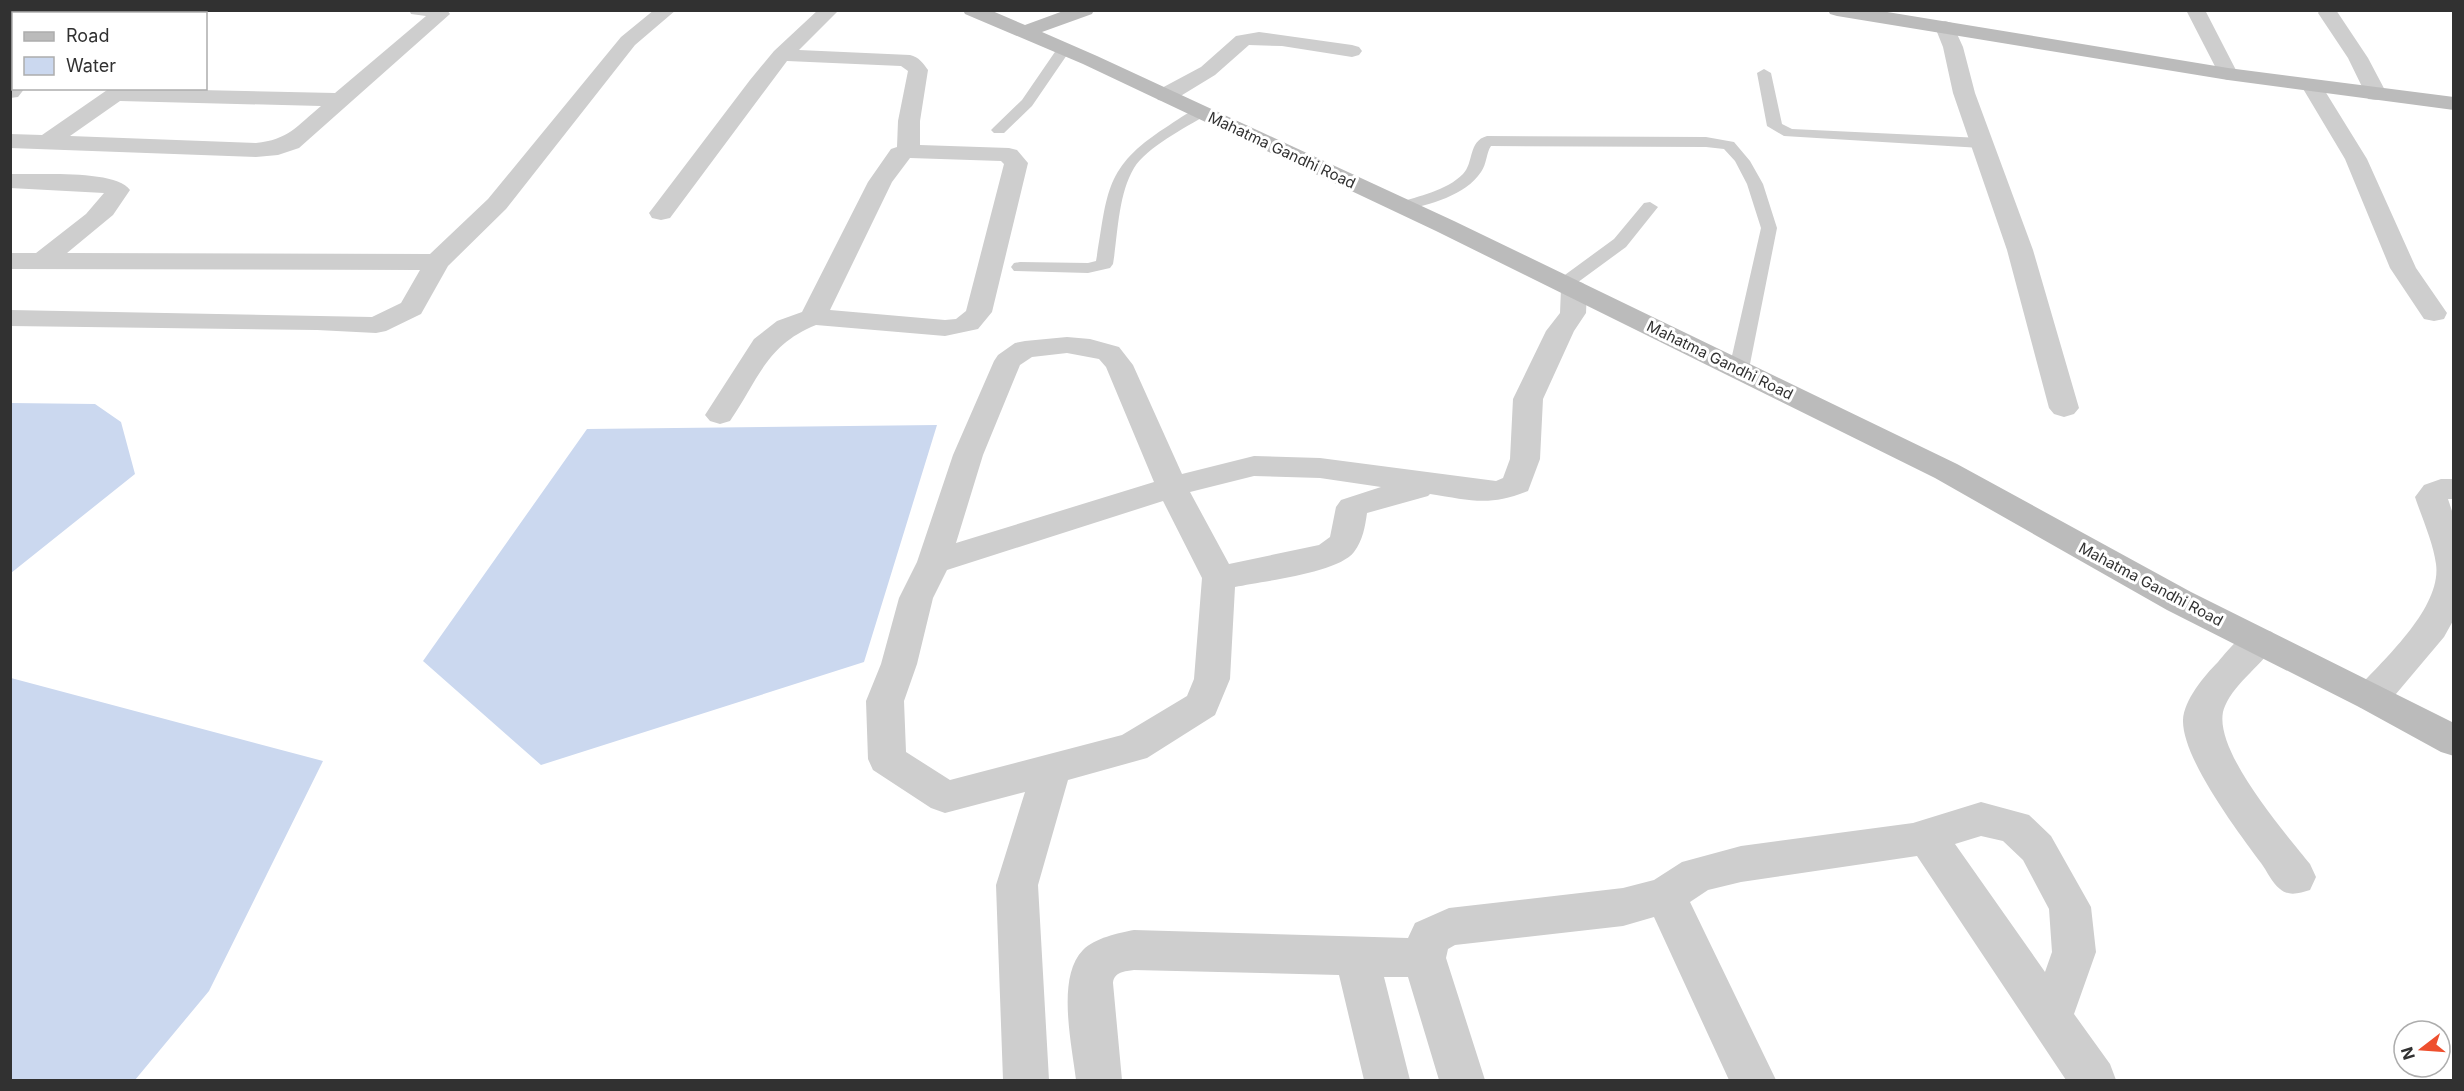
<svg xmlns="http://www.w3.org/2000/svg" width="2464" height="1091" viewBox="0 0 2464 1091" font-family="Inter,sans-serif">
<rect width="100%" height="100%" fill="#fff"/>
<path fill="#cbd8ef" d="M 11,403 L 95,404 L 121,422 L 135,474 L 11,573 Z
M 937,425 L 864,662 L 541,765 L 423,661 L 587,429 Z
M 11,678 L 323,761 L 209,991 L 135,1080 L 11,1080 Z"/>
<g fill="none" stroke-linecap="round" stroke-linejoin="round">
<path fill="#cecece" fill-rule="evenodd" d="M 1064,45 L 1071,49 L 1032,106 L 1004,133 L 994,133 L 991,130 L 994,127 L 1022,100 L 1059,46 Z
M 1764,69 L 1771,73 L 1782,124 L 1792,129 L 1981,138 L 1989,143 L 1981,148 L 1784,136 L 1767,126 L 1757,73 Z
M 1201,108 L 1208,112 L 1206,115 C 1185,128 1147,147 1134,168 C 1118,195 1118,234 1113,264 L 1110,268 L 1088,273 L 1014,271 L 1011,267 L 1014,263 L 1020,262 L 1088,263 L 1096,261 C 1108,194 1103,168 1165,128 C 1176,121 1188,111 1201,108 Z
M 1487,136 L 1706,137 L 1734,142 L 1750,161 L 1763,184 L 1777,228 L 1749,369 L 1746,373 L 1732,373 L 1729,369 L 1761,228 L 1747,184 L 1735,161 L 1724,149 L 1706,147 L 1491,146 C 1486,153 1487,164 1481,172 C 1465,196 1430,204 1403,211 L 1397,209 L 1395,206 L 1397,203 C 1419,196 1446,191 1463,174 C 1474,163 1468,141 1487,136 Z
M 1650,202 L 1658,207 L 1626,247 L 1570,288 L 1558,288 L 1555,284 L 1558,280 L 1614,239 L 1644,203 Z"/>
<path fill="#cecece" fill-rule="evenodd" d="M 111,10 L 132,10 L 130,14 L 109,14 Z
M 409,10 L 447,10 L 450,14 L 299,148 L 278,155 L 256,157 L 10,148 L 10,134 L 42,135 L 110,88 L 335,93 L 426,16 L 411,14 ZM 120,101 L 321,106 C 297,126 288,140 256,143 L 70,136 Z
M 654,10 L 676,10 L 635,45 L 506,209 L 448,266 L 421,314 L 386,331 L 376,333 L 317,330 L 10,326 L 10,310 L 372,317 L 401,303 L 420,270 L 10,269 L 10,253 L 36,253 L 86,214 L 104,193 L 10,188 L 10,174 C 36,175 116,169 130,190 L 113,215 L 67,253 L 430,254 L 488,199 L 621,37 Z
M 818,10 L 839,10 L 799,50 L 910,55 C 919,57 923,63 928,70 L 920,121 L 920,145 L 1009,148 L 1017,150 L 1028,163 L 992,312 L 978,329 L 945,336 L 816,325 C 766,345 758,380 730,421 L 720,424 L 710,421 L 705,415 L 754,339 L 777,321 L 802,312 L 868,182 L 891,149 L 897,147 L 898,121 L 908,71 L 901,66 L 787,61 L 670,218 L 661,220 L 652,218 L 649,213 L 750,80 L 774,51 ZM 910,158 L 1001,161 L 1004,164 L 966,311 L 956,319 L 945,320 L 830,310 L 892,182 Z
M 2186,10 L 2205,10 L 2238,74 L 2235,78 L 2228,80 L 2221,78 Z
M 2320,10 L 2336,10 L 2368,58 L 2387,94 L 2384,99 L 2376,100 L 2368,99 L 2348,58 L 2318,13 Z
M 1945,21 L 1952,23 L 1963,47 L 1975,93 L 2033,250 L 2079,408 L 2074,414 L 2064,417 L 2054,414 L 2049,408 L 2007,250 L 1953,93 L 1943,47 L 1935,27 L 1938,23 Z
M 1259,32 L 1352,45 L 1359,47 L 1362,51 L 1359,55 L 1352,57 L 1282,46 L 1249,45 L 1215,75 L 1174,100 L 1166,101 L 1158,100 L 1155,95 L 1158,90 L 1201,67 L 1236,36 Z
M 2313,81 L 2320,83 L 2367,159 L 2416,268 L 2447,313 L 2444,319 L 2434,321 L 2424,319 L 2390,268 L 2345,159 L 2302,87 L 2306,83 Z
M 14,82 L 14,88 L 25,88 L 18,97 L 10,98 L 10,83 Z
M 1574,281 L 1583,283 L 1587,289 L 1586,313 L 1574,331 L 1543,399 L 1540,459 L 1528,491 C 1489,507 1470,500 1430,494 L 1428,496 L 1367,513 C 1365,527 1363,540 1354,552 C 1338,573 1263,581 1235,587 L 1230,679 L 1215,715 L 1147,758 L 1068,780 L 1038,885 L 1049,1080 L 1003,1080 L 996,885 L 1025,792 L 945,813 L 931,808 L 873,770 L 868,759 L 866,701 L 881,664 L 899,598 L 917,562 L 953,455 L 994,361 L 998,355 L 1015,343 L 1025,341 L 1067,337 L 1090,339 L 1119,347 L 1133,365 L 1182,474 L 1254,456 L 1320,458 L 1496,481 L 1503,478 L 1510,459 L 1513,399 L 1546,331 L 1560,313 L 1561,289 L 1565,283 ZM 1067,353 L 1099,359 L 1106,367 L 1154,482 L 956,543 L 983,455 L 1020,365 L 1032,357 ZM 1254,476 L 1320,478 L 1381,487 L 1341,500 L 1336,507 L 1330,537 L 1319,545 L 1229,564 L 1190,492 ZM 1163,501 L 1202,578 L 1194,679 L 1187,696 L 1122,735 L 950,780 L 906,752 L 904,701 L 917,664 L 933,598 L 947,570 Z
M 2441,479 L 2454,479 L 2454,499 L 2448,499 L 2454,517 L 2454,619 L 2444,637 L 2385,707 L 2372,711 L 2359,707 L 2354,697 L 2359,687 C 2385,658 2442,607 2436,564 C 2433,542 2422,518 2415,497 L 2424,485 Z
M 2259,628 L 2272,632 L 2277,641 C 2263,665 2236,681 2225,706 C 2207,744 2286,834 2310,864 L 2316,877 L 2310,890 C 2300,893 2289,897 2280,889 C 2272,883 2267,871 2261,863 C 2238,832 2182,758 2183,720 C 2184,700 2204,676 2218,662 C 2230,648 2241,633 2259,628 Z
M 1981,802 L 2029,815 L 2051,836 L 2091,907 L 2096,952 L 2074,1014 L 2110,1064 L 2116,1080 L 2066,1080 L 1917,856 L 1741,882 L 1708,890 L 1690,902 L 1776,1080 L 1729,1080 L 1654,917 L 1623,926 L 1455,945 L 1448,949 L 1446,958 L 1485,1080 L 1439,1080 L 1408,977 L 1384,977 L 1410,1080 L 1364,1080 L 1339,975 L 1134,970 C 1125,971 1114,972 1113,983 L 1122,1080 L 1076,1080 C 1072,1045 1056,977 1083,950 C 1095,938 1118,933 1134,930 L 1408,938 L 1415,923 L 1449,908 L 1623,888 L 1654,880 L 1682,862 L 1741,846 L 1913,823 ZM 1981,836 L 2003,841 L 2023,860 L 2049,909 L 2052,952 L 2045,972 L 1955,844 Z"/>
<path fill="#bbb" fill-rule="evenodd" d="M 963,10 L 990,10 L 1025,25 L 1066,10 L 1094,10 L 1092,14 L 1042,32 L 1097,56 L 1454,221 L 1957,464 L 2191,592 L 2454,723 L 2454,756 L 2441,752 L 2359,707 L 2167,610 L 1935,478 L 1436,231 L 1083,64 L 965,14 Z
M 1828,10 L 1875,10 L 2228,68 L 2454,97 L 2454,110 L 2228,80 L 1837,16 L 1830,14 Z"/>
</g>
<g text-anchor="middle" dominant-baseline="central" stroke-width="6" stroke-linejoin="round" paint-order="stroke">
<g font-size="15" fill="#313131" stroke="#fff">
<text transform="translate(1282 150) rotate(25)">Mahatma Gandhi Road</text>
<text transform="translate(1720 360) rotate(26)">Mahatma Gandhi Road</text>
<text transform="translate(2151 584) rotate(28)">Mahatma Gandhi Road</text>
</g>
</g>
<rect width="2464" height="1091" fill="none" stroke="#313131" stroke-width="24"/>
<rect x="12" y="12" width="195" height="78" fill="#ffffff" stroke="#adadad" stroke-width="1.5"/>
<rect x="24" y="32" width="30" height="9" fill="#bbbbbb" stroke="#adadad" stroke-width="1.5"/>
<text x="66" y="42" font-size="18" fill="#313131">Road</text>
<rect x="24" y="57" width="30" height="18" fill="#cbd8ef" stroke="#adadad" stroke-width="1.5"/>
<text x="66" y="72" font-size="18" fill="#313131">Water</text>
<g transform="translate(2422 1049) rotate(253)"><circle r="28" fill="#ffffff" stroke="#adadad" stroke-width="1.5"/>
<path d="M0-4.5L10 22L0 15L-10 22Z" fill="#ee4f2e"/>
<text y="-9" font-size="16" font-weight="bold" text-anchor="middle" fill="#313131">N</text>
</g>
</svg>
